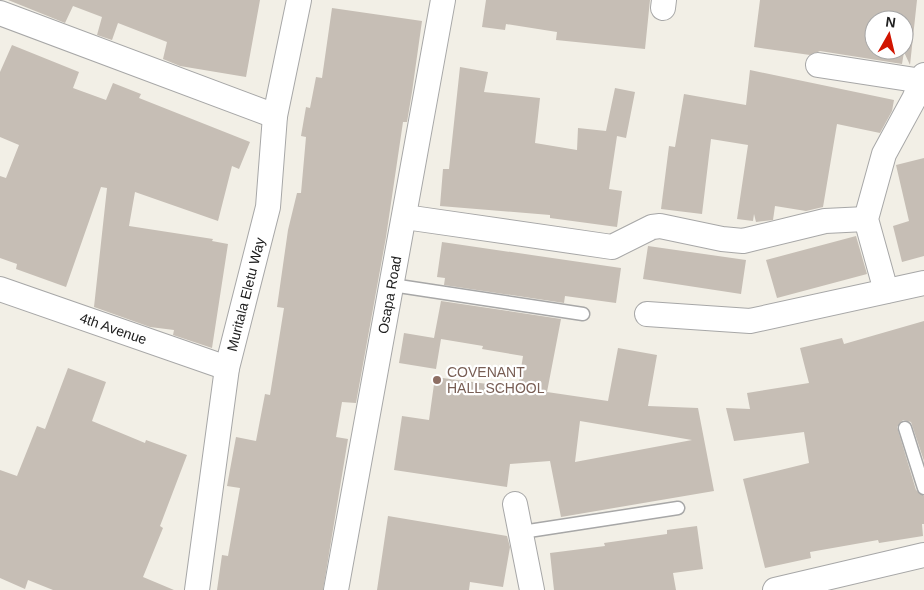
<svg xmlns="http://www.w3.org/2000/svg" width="924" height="590" viewBox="0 0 924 590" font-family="Helvetica,sans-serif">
<rect width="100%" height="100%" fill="#f2efe6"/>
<path fill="#c6beb5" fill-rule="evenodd" d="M 8,0 L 260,0 L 246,77 L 180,66 L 163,59 L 167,42 L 118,23 L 112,40 L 97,35 L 102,17 L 73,6 L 65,23 Z
M 486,0 L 650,0 L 645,49 L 556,40 L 557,32 L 506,24 L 505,30 L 482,27 Z
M 760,0 L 917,0 L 910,65 L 904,52 L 902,64 L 820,51 L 810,55 L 754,47 ZM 874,20 L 904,20 L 904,50 L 874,50 Z
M 332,8 L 422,21 L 412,92 L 407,122 L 403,122 L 386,237 L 356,403 L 342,402 L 336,437 L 348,439 L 323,590 L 217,590 L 222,555 L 228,556 L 240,488 L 227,486 L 236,437 L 256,441 L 265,394 L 270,395 L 284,308 L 277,307 L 288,230 L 297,193 L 301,193 L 306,137 L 301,136 L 306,107 L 310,108 L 316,77 L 322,78 Z
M 12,45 L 79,72 L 73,88 L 106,100 L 113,83 L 141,94 L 139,98 L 250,142 L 239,169 L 232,166 L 218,221 L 135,192 L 129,226 L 213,239 L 212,241 L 228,244 L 212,348 L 173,335 L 174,330 L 150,327 L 94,307 L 107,188 L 101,187 L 66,287 L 16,269 L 17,264 L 0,258 L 0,176 L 6,178 L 19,145 L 0,137 L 0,72 Z
M 460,67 L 488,72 L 484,92 L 540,98 L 535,143 L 577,150 L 578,128 L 606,131 L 615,88 L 635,92 L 626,138 L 617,136 L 609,189 L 622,191 L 617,227 L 550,218 L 550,215 L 440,206 L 443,169 L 449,169 Z
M 750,70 L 894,100 L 892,111 L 880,133 L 837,124 L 823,207 L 806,211 L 775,206 L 773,220 L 756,222 L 754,214 L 753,221 L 737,219 L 748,145 L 711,139 L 702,214 L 661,209 L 669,146 L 675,147 L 684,94 L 746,105 Z
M 924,158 L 924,256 L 902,262 L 893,226 L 909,221 L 896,165 Z
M 856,236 L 867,274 L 777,298 L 766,260 Z
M 442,242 L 621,268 L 616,303 L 565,296 L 564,303 L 444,285 L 445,278 L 437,277 Z
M 648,246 L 746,260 L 741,294 L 643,279 Z
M 441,301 L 561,319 L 547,392 L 608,401 L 618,348 L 657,355 L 648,406 L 698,408 L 714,491 L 561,517 L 550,461 L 510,464 L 507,487 L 394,470 L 402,416 L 429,420 L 435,377 L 518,388 L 523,356 L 482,349 L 483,346 L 441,339 L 436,369 L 399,363 L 404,333 L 434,338 ZM 580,421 L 692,440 L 575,462 Z
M 924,321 L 924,461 L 911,422 L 903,420 L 897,427 L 916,490 L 924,496 L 924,524 L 922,524 L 923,536 L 879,543 L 878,540 L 810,552 L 811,558 L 765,568 L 743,479 L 809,463 L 804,432 L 734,441 L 726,408 L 750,409 L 747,393 L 809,383 L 800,348 L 842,338 L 844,344 Z
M 68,368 L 106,382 L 92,421 L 145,443 L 146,440 L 187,455 L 160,526 L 163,528 L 143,577 L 174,590 L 53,590 L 28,580 L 25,589 L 0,578 L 0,470 L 17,476 L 37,426 L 45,429 Z
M 388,516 L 507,536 L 510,547 L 503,587 L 470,582 L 469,590 L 377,590 Z
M 697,526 L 703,569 L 673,573 L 676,590 L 554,590 L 550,553 L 605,546 L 604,543 L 667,534 L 667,530 Z"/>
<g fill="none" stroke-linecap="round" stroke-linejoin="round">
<g stroke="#a7a7a7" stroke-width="15">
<path id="lane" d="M 392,285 L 583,314
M 905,428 L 924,488
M 522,532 L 678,508"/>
</g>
<g stroke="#a7a7a7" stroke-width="26">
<g id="street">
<path d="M 663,8 L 664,0"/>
<path d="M 0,13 L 275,116"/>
<path d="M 818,65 L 922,81"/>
<path d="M 405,217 L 612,247 L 652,227 L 660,226 L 722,239 L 743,241 L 825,221 L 866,219"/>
<path id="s1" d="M 0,289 L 227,368"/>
<path d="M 886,291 L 866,219 L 884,154 L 914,99 L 924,75"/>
<path d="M 647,314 L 750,321 L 924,283"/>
<path d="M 515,504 L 532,590"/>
<path id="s2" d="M 197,590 L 227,368 L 268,207 L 275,116 L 299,0"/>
<path id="s3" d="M 336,590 L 443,0"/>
<path d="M 775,590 L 924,555"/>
</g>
</g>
<use href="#lane" stroke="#fff" stroke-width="12"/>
<use href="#street" stroke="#fff" stroke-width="24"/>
</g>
<circle fill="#8d6e63" stroke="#fff" stroke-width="2" cx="437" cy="380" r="5"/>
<g text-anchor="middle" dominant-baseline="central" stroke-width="4.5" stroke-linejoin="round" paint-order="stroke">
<g font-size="14" fill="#202020" stroke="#fff">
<text stroke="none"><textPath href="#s2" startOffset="300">Muritala Eletu Way</textPath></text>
<text stroke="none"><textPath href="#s3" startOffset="300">Osapa Road</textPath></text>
<text stroke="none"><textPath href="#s1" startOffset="120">4th Avenue</textPath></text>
</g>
<g font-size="14" fill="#785e54" stroke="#fff" text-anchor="start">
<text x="447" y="372">COVENANT<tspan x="447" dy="16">HALL SCHOOL</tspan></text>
</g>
</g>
<g transform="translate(889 35) rotate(8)"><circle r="24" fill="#ffffff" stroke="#a6a6a6"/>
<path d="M0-4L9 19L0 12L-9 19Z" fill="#d11400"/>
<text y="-8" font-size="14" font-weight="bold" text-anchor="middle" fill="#202020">N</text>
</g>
</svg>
